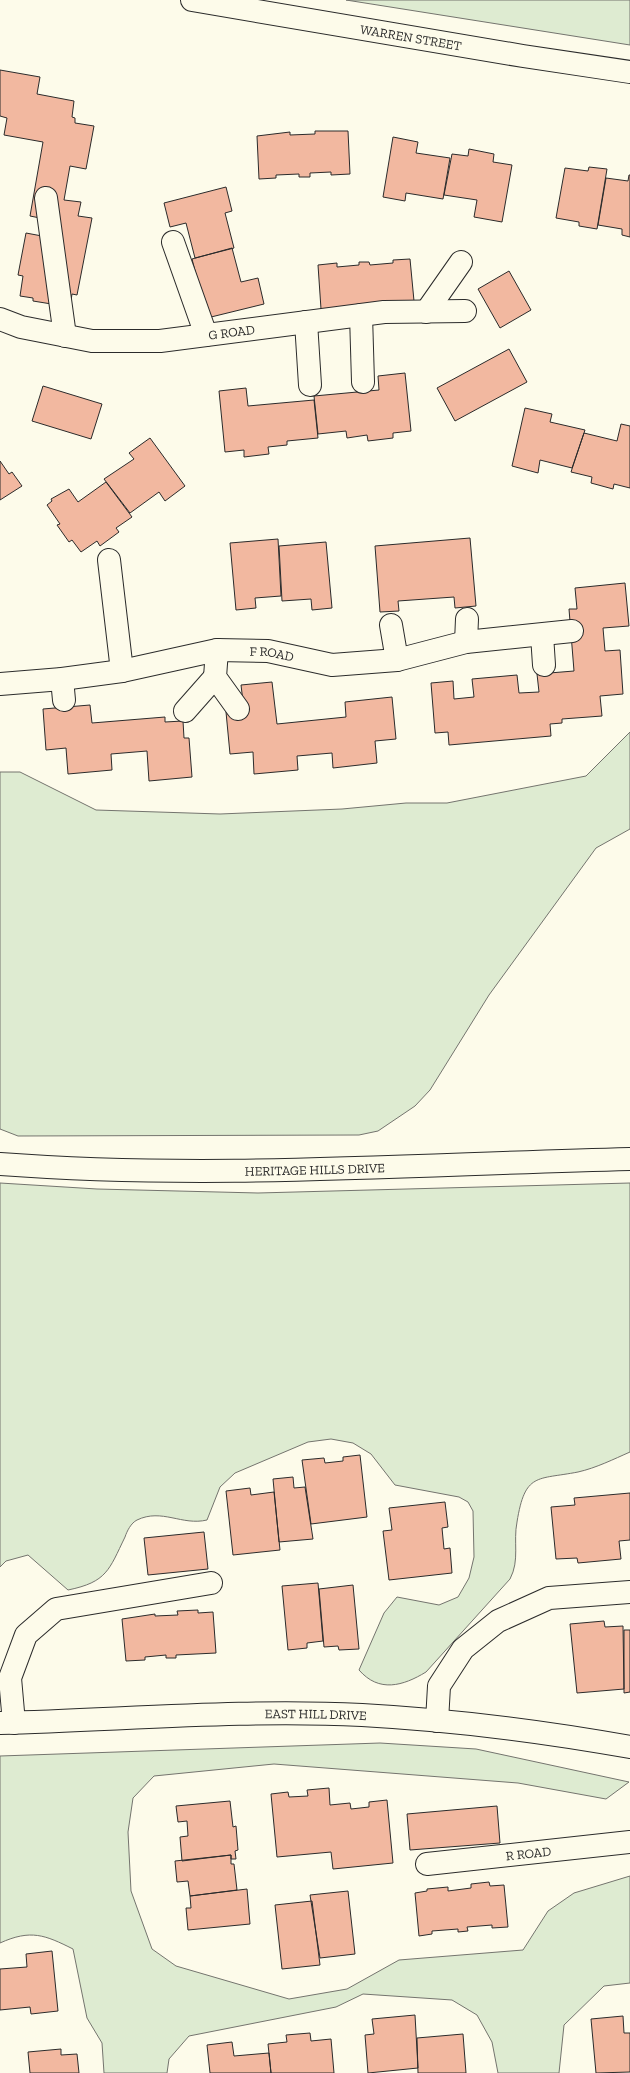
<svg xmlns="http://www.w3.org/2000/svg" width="630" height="2073" viewBox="0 0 630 2073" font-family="'Zilla Slab',serif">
<rect width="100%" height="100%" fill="#fdfbea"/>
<path fill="#deebd1" stroke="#74746e" d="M 346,0 L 630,0 L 630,45 Z
M 630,732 L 630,829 L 596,848 L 489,995 L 430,1090 L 415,1106 L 378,1131 L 359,1135 L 18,1136 L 0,1129 L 0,772 L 20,772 L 96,810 L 220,814 L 342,809 L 406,803 L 447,803 L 586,776 Z
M 0,1183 L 97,1189 L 258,1193 L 630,1183 L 630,1452 C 614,1459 596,1468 578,1472 C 537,1480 525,1472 517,1522 C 513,1542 520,1560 510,1579 L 426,1672 C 403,1686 379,1693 359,1670 L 384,1613 L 397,1597 L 439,1605 L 458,1597 L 469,1578 L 474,1557 L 473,1511 L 468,1502 L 459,1497 L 395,1485 L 371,1454 L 353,1443 L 331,1439 L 308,1442 L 235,1473 L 220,1487 L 207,1520 C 182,1526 162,1508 137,1520 C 131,1523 127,1531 125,1537 C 109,1570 107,1582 68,1590 L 28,1555 L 6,1561 L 0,1567 Z
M 380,1743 L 476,1749 L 629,1782 L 606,1799 L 518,1783 L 274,1764 L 154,1776 L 133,1798 L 128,1832 L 131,1891 L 152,1949 L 176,1966 L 289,1999 L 347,1989 L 399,1960 L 523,1950 L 548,1911 L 574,1893 L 630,1876 L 630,1983 L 604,1986 L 564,2025 L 559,2073 L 498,2073 L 492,2042 L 477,2015 L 452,2000 L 363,1994 L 336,2007 L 189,2036 L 169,2059 L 167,2073 L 104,2073 L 102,2043 L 87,2018 L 73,1949 C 45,1935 31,1929 0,1943 L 0,1756 Z"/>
<path fill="#f2b8a0" stroke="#2b2b2b" d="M 0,70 L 40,77 L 37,94 L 74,101 L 72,117 L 75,118 L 75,123 L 94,126 L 86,169 L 70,166 L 64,200 L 81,202 L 78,216 L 92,218 L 77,295 L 72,294 L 70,307 L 33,301 L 33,298 L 20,296 L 23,276 L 18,275 L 26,233 L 42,236 L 45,219 L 30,216 L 43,142 L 4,135 L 7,118 L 0,116 Z
M 315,131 L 348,131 L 350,174 L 331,175 L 331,172 L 310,173 L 310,177 L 299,177 L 299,174 L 276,175 L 276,178 L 259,179 L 257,136 L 290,132 L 290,135 L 315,134 Z
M 393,137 L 418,142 L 416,153 L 450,158 L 443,199 L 406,193 L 405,201 L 383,197 Z
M 469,149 L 494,154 L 493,162 L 512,165 L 502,222 L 474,217 L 477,200 L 444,195 L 452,154 L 468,156 Z
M 589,167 L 607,169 L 597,229 L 579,226 L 579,222 L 556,218 L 565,168 L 588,171 Z
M 629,175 L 630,175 L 630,237 L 622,235 L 622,229 L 598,225 L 606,178 L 628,181 Z
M 226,187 L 232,211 L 225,213 L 234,248 L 195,258 L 186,223 L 170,227 L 164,203 Z
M 232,248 L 241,282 L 258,278 L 264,304 L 207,318 L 192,259 Z
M 410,259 L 414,301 L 321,309 L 318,265 L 337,263 L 337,267 L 359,265 L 359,262 L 369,262 L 370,265 L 393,263 L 393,260 Z
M 509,271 L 531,310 L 500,328 L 478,289 Z
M 509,349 L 527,382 L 455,421 L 437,388 Z
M 405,373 L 411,431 L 393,433 L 393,438 L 368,441 L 367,435 L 347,438 L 346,431 L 318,434 L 314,396 L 379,390 L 378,376 Z
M 43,386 L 102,404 L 91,439 L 32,421 Z
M 246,388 L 248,406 L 314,400 L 318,438 L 287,441 L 287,445 L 268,447 L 269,454 L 244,457 L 244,450 L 225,452 L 219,391 Z
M 525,408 L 552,414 L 550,422 L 585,430 L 572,468 L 540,460 L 538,473 L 512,466 Z
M 621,424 L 630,426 L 630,488 L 614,484 L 613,489 L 591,483 L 592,477 L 571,472 L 584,433 L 617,441 Z
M 150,438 L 185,486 L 165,501 L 159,492 L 130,513 L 104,479 L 134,459 L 129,453 Z
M 0,461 L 9,474 L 12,472 L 22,486 L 0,500 Z
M 106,482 L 132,517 L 116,528 L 119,532 L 100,546 L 97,541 L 81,552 L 72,540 L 69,542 L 57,525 L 60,524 L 47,505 L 52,501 L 51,499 L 69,489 L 78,502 Z
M 470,538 L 476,606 L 455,608 L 454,597 L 398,601 L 399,611 L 380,612 L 375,546 Z
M 278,539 L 281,596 L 255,598 L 256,608 L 236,610 L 230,543 Z
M 326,542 L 332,608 L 312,610 L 311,599 L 282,601 L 279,546 Z
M 625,583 L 629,626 L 603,628 L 605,651 L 620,650 L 623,694 L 600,696 L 602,716 L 562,719 L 562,723 L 550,724 L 551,736 L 449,745 L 448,732 L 435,733 L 431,683 L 453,681 L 454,699 L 474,697 L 472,679 L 517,675 L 519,693 L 539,692 L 537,674 L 574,671 L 569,609 L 577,609 L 575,588 Z
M 272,682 L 277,724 L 346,717 L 345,702 L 392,697 L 396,739 L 375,741 L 377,763 L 333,768 L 332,753 L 297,756 L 298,770 L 254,774 L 253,752 L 230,754 L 226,712 L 244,710 L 241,685 Z
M 90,705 L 92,723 L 165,717 L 165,722 L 183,721 L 184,738 L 189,738 L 192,777 L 149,781 L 147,751 L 111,754 L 112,770 L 68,774 L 66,748 L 46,750 L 43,709 Z
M 360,1455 L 367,1517 L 311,1524 L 302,1460 L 324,1458 L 325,1463 L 343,1461 L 343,1457 Z
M 293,1477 L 294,1488 L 305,1487 L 313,1539 L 279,1542 L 273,1479 Z
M 250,1488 L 251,1495 L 274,1492 L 280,1550 L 233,1555 L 226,1491 Z
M 630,1493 L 630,1540 L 619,1541 L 621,1559 L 578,1563 L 577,1558 L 556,1559 L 551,1507 L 575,1505 L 574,1498 Z
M 445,1502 L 448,1527 L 442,1528 L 444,1549 L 450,1548 L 452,1573 L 389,1580 L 383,1531 L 392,1530 L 389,1508 Z
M 204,1532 L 208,1569 L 148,1575 L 144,1538 Z
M 318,1583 L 323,1641 L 307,1643 L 307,1648 L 288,1650 L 282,1586 Z
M 353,1585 L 359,1649 L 339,1650 L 338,1646 L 324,1647 L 319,1589 Z
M 198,1610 L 198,1613 L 213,1612 L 216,1653 L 176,1655 L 176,1658 L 166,1658 L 166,1655 L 145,1657 L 145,1660 L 126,1661 L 122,1619 L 155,1614 L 155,1616 L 178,1615 L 177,1611 Z
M 604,1621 L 605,1627 L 623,1626 L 624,1689 L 577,1693 L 570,1624 Z
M 624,1630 L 630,1630 L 630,1692 L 624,1693 Z
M 329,1788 L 330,1805 L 350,1803 L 351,1809 L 369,1807 L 369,1802 L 387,1800 L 393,1863 L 333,1869 L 331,1852 L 277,1857 L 271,1794 L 288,1792 L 289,1797 L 308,1796 L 307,1790 Z
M 230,1801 L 233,1827 L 236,1826 L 238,1850 L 235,1851 L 236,1859 L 231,1859 L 231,1855 L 182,1861 L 180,1837 L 188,1836 L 187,1821 L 178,1822 L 176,1806 Z
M 497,1806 L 500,1843 L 410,1850 L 407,1814 Z
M 231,1855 L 231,1864 L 234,1864 L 237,1890 L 190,1896 L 188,1881 L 177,1882 L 175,1861 Z
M 489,1882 L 490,1886 L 504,1885 L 508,1927 L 492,1928 L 492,1925 L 467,1927 L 468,1931 L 458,1932 L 458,1929 L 432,1931 L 432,1934 L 419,1936 L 415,1893 L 427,1891 L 427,1889 L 448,1887 L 448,1891 L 471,1888 L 471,1884 Z
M 247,1889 L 250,1924 L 188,1930 L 186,1908 L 191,1908 L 190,1896 Z
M 348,1891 L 355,1954 L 320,1958 L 310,1895 Z
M 312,1901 L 320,1965 L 282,1969 L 275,1905 Z
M 52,1951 L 58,2011 L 31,2014 L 30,2007 L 0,2010 L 0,1969 L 27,1967 L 26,1954 Z
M 415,2015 L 418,2068 L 368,2073 L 365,2035 L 374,2034 L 372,2019 Z
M 623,2016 L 624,2033 L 630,2033 L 630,2072 L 596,2073 L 591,2019 Z
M 310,2033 L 311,2041 L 331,2039 L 334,2073 L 271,2073 L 268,2044 L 287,2042 L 286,2035 Z
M 463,2034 L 466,2073 L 418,2073 L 417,2038 Z
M 232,2042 L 234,2056 L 269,2053 L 271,2073 L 210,2073 L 207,2045 Z
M 61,2049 L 61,2055 L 77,2054 L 79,2073 L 30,2073 L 28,2052 Z"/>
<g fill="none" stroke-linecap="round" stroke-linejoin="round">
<g stroke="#2b2b2b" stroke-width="24">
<g id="minor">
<path d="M 46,198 L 65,336"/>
<path d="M 173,242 L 206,335"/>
<path d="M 426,312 L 461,262"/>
<path d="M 361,315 L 363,382"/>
<path id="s1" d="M 0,319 L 21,327 L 92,341 L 160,341 L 384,312 L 465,311"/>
<path d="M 306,322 L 310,385"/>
<path d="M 109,560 L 122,671"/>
<path d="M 391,625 L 397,660"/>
<path d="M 542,635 L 544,665"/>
<path d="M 466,642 L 467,619"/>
<path d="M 217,650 L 215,677 L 238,709"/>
<path d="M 62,679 L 64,700"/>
<path id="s2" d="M 0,684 L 62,679 L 122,671 L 217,650 L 268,651 L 332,665 L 397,660 L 466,642 L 572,631"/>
<path d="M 185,711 L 215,677"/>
<path id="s3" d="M 0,1164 C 211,1180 419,1164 630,1159"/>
<path d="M 437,1721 L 439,1686 L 463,1649 L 498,1621 L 549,1598 L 630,1592"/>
<path id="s4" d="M 0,1723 C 121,1720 241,1709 362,1715 C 452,1720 541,1731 630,1747"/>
<path d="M 14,1723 L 10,1678 L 26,1635 L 56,1609 L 211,1583"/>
<path id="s5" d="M 427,1864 L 630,1842"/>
</g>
</g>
<g stroke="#2b2b2b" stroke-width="24">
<g id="tertiary">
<path id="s6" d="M 192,0 L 523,56 L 630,72"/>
</g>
</g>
<use href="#minor" stroke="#fdfbea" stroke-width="22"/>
<use href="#tertiary" stroke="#fdfbea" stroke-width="22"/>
</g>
<g text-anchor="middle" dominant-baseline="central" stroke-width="3" stroke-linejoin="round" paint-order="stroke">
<g font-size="13" fill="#2b2b2b" stroke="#fdfbea">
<text stroke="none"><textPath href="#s6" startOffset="222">WARREN STREET</textPath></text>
<text stroke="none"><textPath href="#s1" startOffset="235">G ROAD</textPath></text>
<text stroke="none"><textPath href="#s2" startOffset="275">F ROAD</textPath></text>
<text stroke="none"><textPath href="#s3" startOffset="315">HERITAGE HILLS DRIVE</textPath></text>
<text stroke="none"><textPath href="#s4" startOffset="316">EAST HILL DRIVE</textPath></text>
<text stroke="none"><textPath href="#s5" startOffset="102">R ROAD</textPath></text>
</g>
</g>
</svg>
